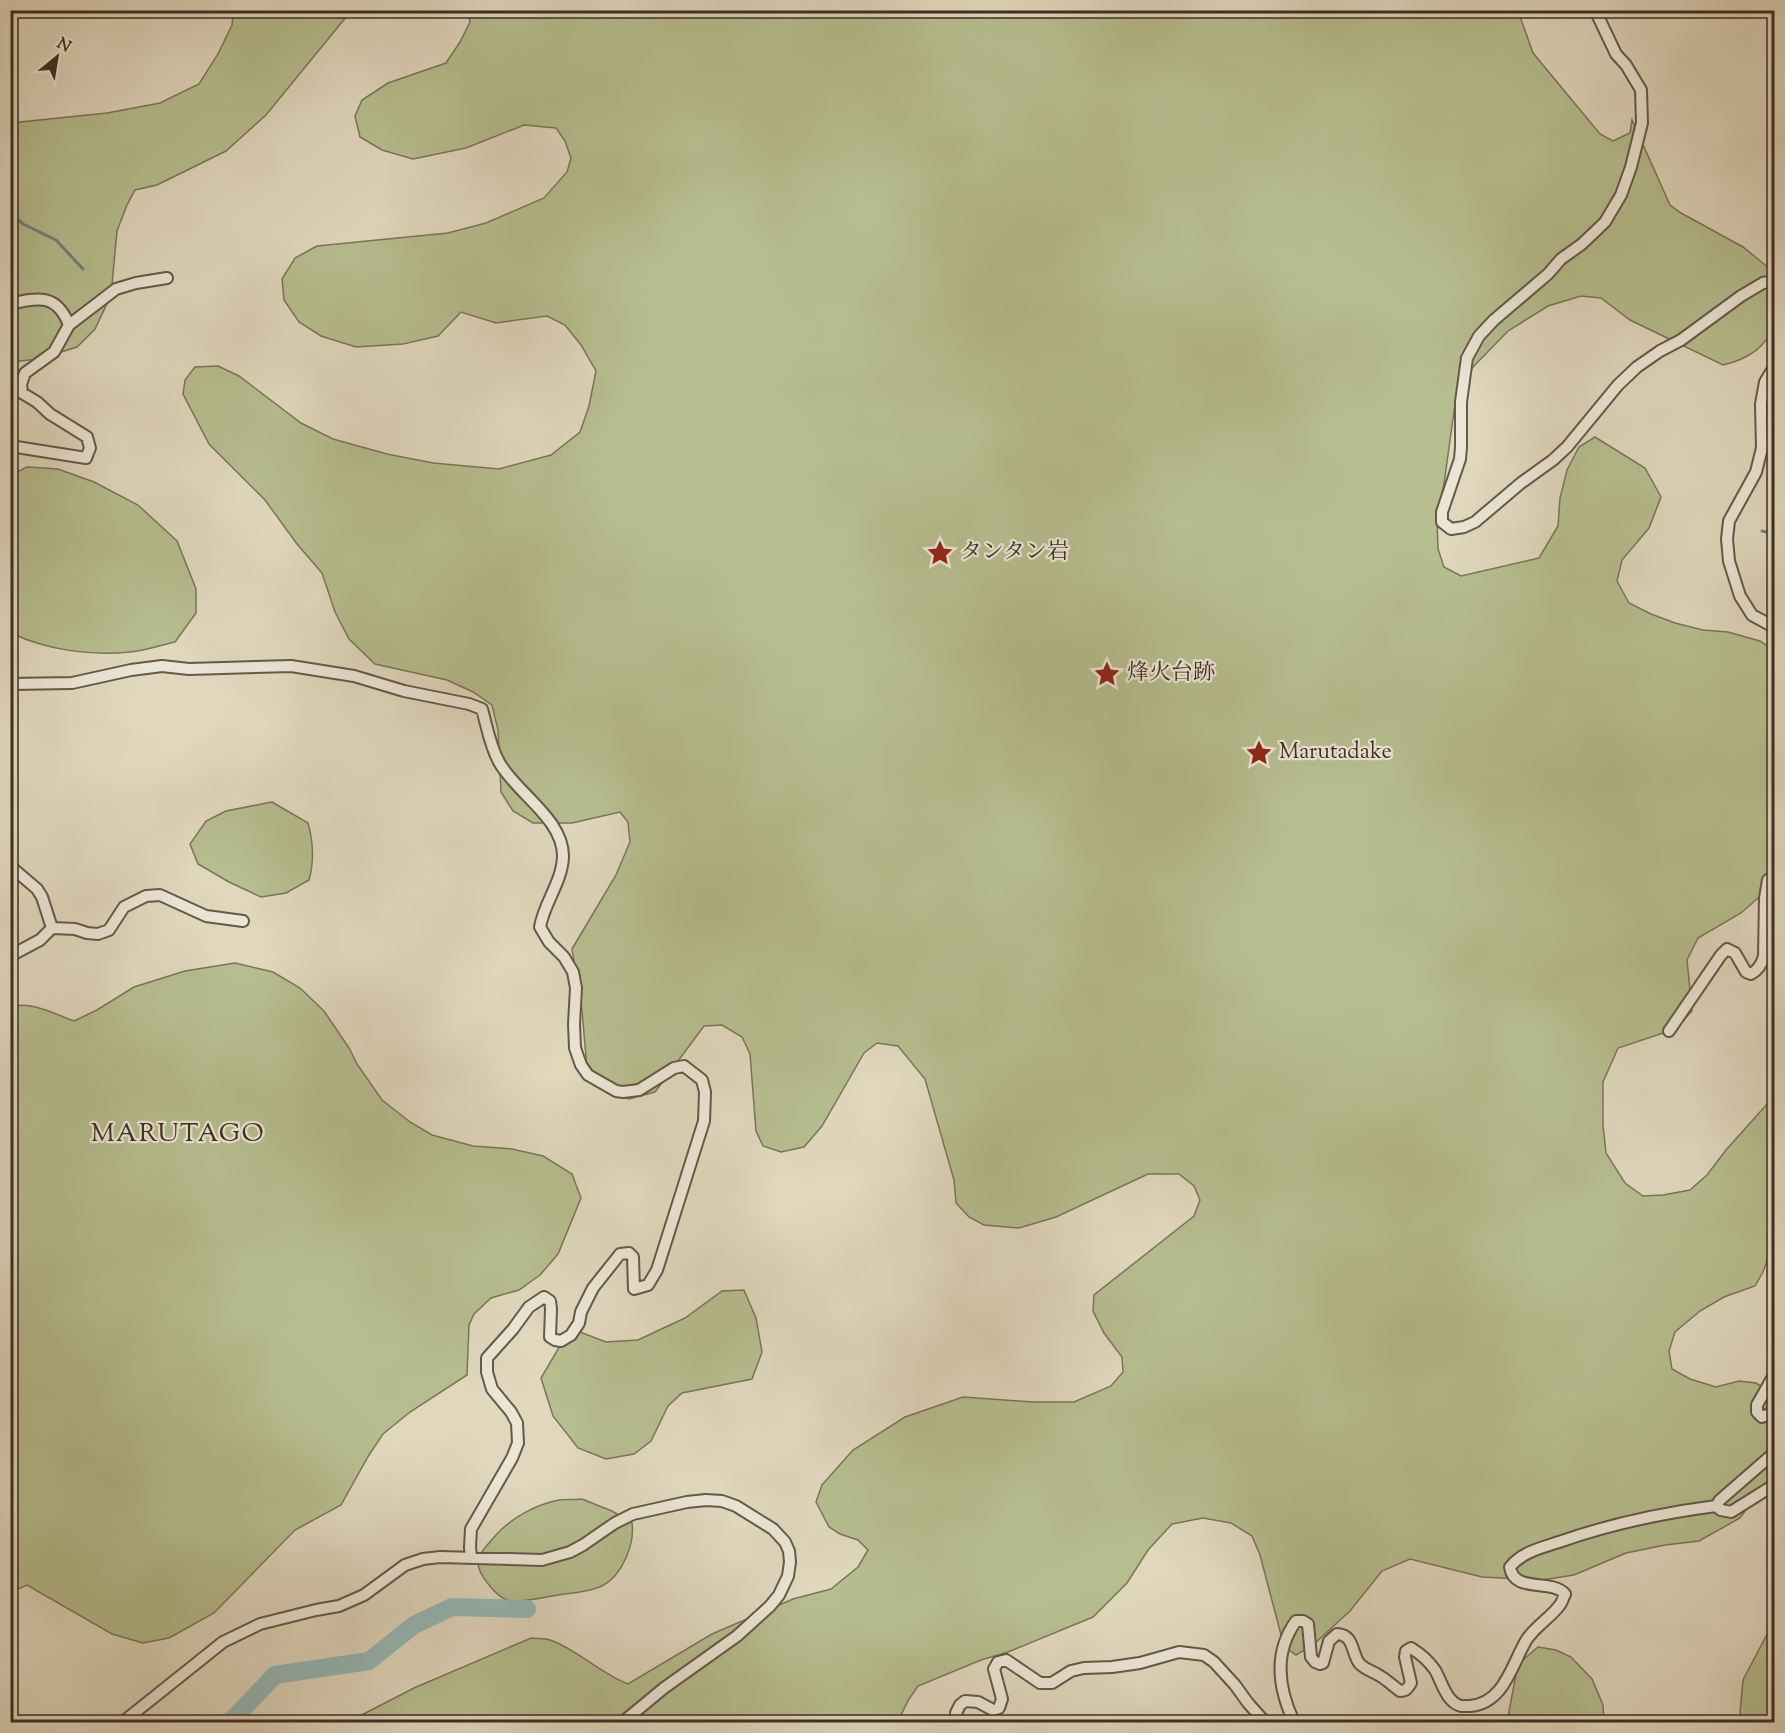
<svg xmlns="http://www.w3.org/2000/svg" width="1785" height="1733" viewBox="0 0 1785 1733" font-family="'Sorts Mill Goudy','Noto Serif JP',serif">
<rect width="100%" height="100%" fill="#e0d7bd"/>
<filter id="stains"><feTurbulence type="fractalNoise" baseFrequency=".00333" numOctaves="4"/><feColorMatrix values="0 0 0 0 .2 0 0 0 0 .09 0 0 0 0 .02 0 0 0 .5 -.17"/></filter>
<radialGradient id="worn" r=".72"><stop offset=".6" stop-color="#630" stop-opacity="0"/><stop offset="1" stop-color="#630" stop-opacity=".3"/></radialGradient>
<path fill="#b6bd8f" stroke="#7a755a" stroke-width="1.5" d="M 224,11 L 351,11 L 266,115 L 226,151 L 157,185 L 135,190 L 127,205 L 117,231 L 111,295 L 95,329 L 77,347 L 39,359 L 11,362 L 11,123 L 107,113 L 160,103 L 199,84 L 218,54 L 232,25 L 233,15 Z
M 468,11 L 1518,11 L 1533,53 L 1600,134 L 1613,141 L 1630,133 L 1632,120 L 1670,205 L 1681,213 L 1743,247 L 1774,272 C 1774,284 1777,315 1774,325 C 1766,348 1745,360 1723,365 L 1630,320 L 1601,298 L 1581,296 L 1548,306 L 1508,331 L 1473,367 L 1456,397 L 1444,484 L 1437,519 L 1438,549 L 1444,567 L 1461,576 L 1539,558 L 1558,526 L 1560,498 L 1567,470 L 1579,447 L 1595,437 L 1645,468 L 1661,497 L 1649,528 L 1622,560 L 1617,581 L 1629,603 L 1651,614 L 1675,623 L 1703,630 L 1728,632 L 1760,641 L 1774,650 L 1774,884 L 1741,913 L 1698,938 L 1687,960 L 1692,1011 L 1675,1029 L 1618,1048 L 1603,1082 L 1603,1125 L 1606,1153 L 1625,1183 L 1643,1196 L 1663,1195 L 1690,1190 L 1707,1175 L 1726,1150 L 1768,1103 L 1774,1099 L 1774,1242 L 1763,1272 L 1755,1286 L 1724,1297 L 1700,1311 L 1675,1332 L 1669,1351 L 1672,1369 L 1690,1379 L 1716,1387 L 1739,1381 L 1756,1383 L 1774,1394 L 1774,1473 L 1740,1518 L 1699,1541 L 1665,1545 L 1626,1553 L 1574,1575 L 1542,1580 L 1482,1577 L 1410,1559 L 1382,1571 L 1350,1611 L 1313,1645 L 1296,1655 L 1284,1646 L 1260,1555 L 1252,1536 L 1231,1523 L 1203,1518 L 1172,1524 L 1148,1550 L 1127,1583 L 1093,1617 L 1008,1652 L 981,1660 L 918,1686 L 909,1699 L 901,1715 L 902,1722 L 841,1722 L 840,1720 L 820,1722 L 348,1722 L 414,1688 L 531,1638 C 537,1639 544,1638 550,1640 C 577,1649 599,1673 628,1684 L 712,1634 L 793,1599 L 831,1589 L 858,1567 L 868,1550 L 858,1540 L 840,1534 L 829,1527 L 816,1502 L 822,1485 L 853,1450 L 905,1417 L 963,1397 L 1032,1402 L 1074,1402 L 1111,1386 L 1123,1372 L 1122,1357 L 1104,1333 L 1093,1311 L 1094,1295 L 1194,1216 L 1200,1200 L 1194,1186 L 1179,1174 L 1148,1174 L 1056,1217 L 1019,1228 L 984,1225 L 969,1217 L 956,1203 L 954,1180 L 925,1079 L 898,1046 L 877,1043 L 864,1053 L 822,1126 L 804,1147 L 781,1152 L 763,1146 L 756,1131 L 750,1054 L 742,1037 L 722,1025 L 704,1026 L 655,1092 L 629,1099 L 599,1088 L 588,1079 L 582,1011 L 572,949 L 616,875 L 630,842 L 628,822 L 620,812 L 572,823 L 533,823 L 513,811 L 501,792 L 498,730 L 492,705 L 473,692 L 447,680 L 375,664 L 349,639 L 335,612 L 322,573 L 297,544 L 265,500 L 209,444 L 183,394 L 185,380 L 195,367 L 218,366 L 239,376 L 301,423 L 333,439 L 387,454 L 433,463 L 499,469 L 551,455 L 580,432 L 589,406 L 596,371 L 581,345 L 565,325 L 547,316 L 496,323 L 461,312 L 438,336 L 403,344 L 356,347 L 321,336 L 299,322 L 284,300 L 282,279 L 295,258 L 317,246 L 448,233 L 486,223 L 544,198 L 567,172 L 571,158 L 565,141 L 556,128 L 524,125 L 466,148 L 413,159 L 382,150 L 360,137 L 355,116 L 362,100 L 388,83 L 446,63 L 460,42 L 470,22 Z
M 27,467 L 58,469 L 94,482 L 138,505 L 177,541 L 196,589 L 196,613 L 175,642 C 161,645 145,651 130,652 C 90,656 47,650 11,633 L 11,475 Z
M 272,802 L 308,823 C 313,841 314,862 309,880 L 286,893 L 261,897 L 229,882 L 198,864 L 190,844 L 206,821 L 226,811 Z
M 235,963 L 273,972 L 300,988 L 324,1011 L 349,1048 L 357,1064 L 382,1100 L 410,1122 L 432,1135 L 473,1146 L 512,1149 L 543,1156 L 572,1174 L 581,1198 L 558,1254 L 540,1275 L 519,1290 L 491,1298 L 474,1314 L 469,1325 L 467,1375 L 410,1412 L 383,1434 L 369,1455 L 341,1505 L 295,1530 L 214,1613 L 169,1638 L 143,1643 L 112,1634 L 27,1585 L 11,1592 L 11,1008 C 28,999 57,1015 74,1021 L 97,1010 L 134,987 L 185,971 Z
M 744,1290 L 756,1318 L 762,1352 L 752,1379 L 682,1393 L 668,1406 L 651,1441 L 634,1454 L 606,1459 L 578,1448 L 553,1416 L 541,1378 L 561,1344 L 580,1332 L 606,1342 L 638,1340 L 685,1318 L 722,1291 Z
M 582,1499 L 612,1511 L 632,1523 C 635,1544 622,1576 602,1586 C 587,1593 569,1593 552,1596 C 542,1598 516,1603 507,1600 C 501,1598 493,1590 489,1585 C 470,1563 478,1555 496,1535 C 511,1518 537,1504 559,1500 C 567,1499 575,1500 582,1499 Z
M 1774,1621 L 1774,1722 L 1742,1722 L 1740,1712 L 1743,1680 Z
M 1538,1647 L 1556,1650 L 1571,1657 L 1592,1679 L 1603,1705 L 1604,1722 L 1507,1722 L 1518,1664 Z"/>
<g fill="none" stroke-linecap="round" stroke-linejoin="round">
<path stroke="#73807d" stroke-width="3" d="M 10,213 L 23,224 L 56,240 L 83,269
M 1762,531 L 1774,534"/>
<path stroke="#96b8b8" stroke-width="18" d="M 227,1722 L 233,1719 L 275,1675 L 369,1661 L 414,1625 L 452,1607 L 527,1609"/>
<g stroke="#66584a" stroke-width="14">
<path id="minor" d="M 1595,10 L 1616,54 L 1626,65 L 1641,90 L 1642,123 L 1631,167 L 1621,195 L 1605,222 L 1582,244 L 1561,259 L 1548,274 L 1494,320 L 1479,336 L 1467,358 L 1461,402 L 1461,447 L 1460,459 L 1442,512 L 1442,522 L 1451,529 L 1464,527 L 1475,522 L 1521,483 L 1553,460 L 1567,447 L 1618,385 L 1637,367 L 1660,351 L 1681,340 L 1741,296 L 1763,283 L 1774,281
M 10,304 C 39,297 57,294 69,325
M 1774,367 L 1765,382 L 1761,404 L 1762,448 L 1756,472 L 1729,521 L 1727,539 L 1729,561 L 1740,596 L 1752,615 L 1774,627
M 10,446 L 86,458 L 90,448 L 87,437 L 50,414 L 37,402 L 22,393 L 21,384 L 25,373 L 54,352 L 69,325 L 116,289 L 136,283 L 167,278
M 10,684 L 72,683 L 131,670 L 162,666 L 189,669 L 291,666 L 354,676 L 404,691 L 469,704 L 482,709 C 487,727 490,746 499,762 C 515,792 564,819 563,857 C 562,882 544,903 540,927 L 549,942 L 564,957 L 573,972 L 576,988 L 574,1024 L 575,1048 L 581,1065 L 588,1075 L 616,1091 L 623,1092 L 639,1090 L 674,1068 L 684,1066 L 702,1080 L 705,1092 L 704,1121 L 657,1270 L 648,1285 L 634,1289 L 633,1257 L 629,1253 L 620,1254 L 593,1288 L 581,1312 L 579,1323 L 571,1335 L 561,1341 L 555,1340 L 550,1337 L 551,1309 L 550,1301 L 544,1297 L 529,1307 L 513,1329 L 487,1358 L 487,1372 L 492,1389 L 511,1412 L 517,1423 L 518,1443 L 512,1458 L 471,1529 L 470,1547 L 471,1558
M 10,866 L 37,889 L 42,897 L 52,928
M 10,956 L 40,940 L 52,928 L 75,929 L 87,933 L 98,934 L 109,930 L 124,907 L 146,896 L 160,895 L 206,916 L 243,921
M 1669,1031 L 1721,955 L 1727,949 L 1735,953 L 1746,972 L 1751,974 C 1758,970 1762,964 1764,956 L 1765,898 L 1768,880 L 1774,876
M 1774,1375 L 1757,1405 L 1757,1412 L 1762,1417 L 1774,1412
M 1716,1506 L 1720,1500 L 1774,1453
M 123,1722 L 223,1642 L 260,1624 L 316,1610 L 339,1606 L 364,1595 L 405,1565 L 423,1559 L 440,1557 L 542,1560 L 570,1552 L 583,1545 L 615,1523 L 633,1514 L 687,1502 L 706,1500 L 722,1501 L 736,1506 L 773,1529 L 785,1542 L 789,1551 L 790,1562 L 788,1576 L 779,1595 L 770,1606 L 737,1636 L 664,1688 L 623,1722
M 959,1722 L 956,1713 L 960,1705 L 965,1701 L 978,1702 L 993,1710 L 999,1708 L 1002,1699 L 994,1669 L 998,1662 L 1006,1660 L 1040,1683 L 1052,1683 L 1071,1671 L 1084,1668 L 1112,1667 L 1140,1663 L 1179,1652 L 1204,1655 L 1214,1662 L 1235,1685 L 1248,1703 L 1265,1722
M 1294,1722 C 1278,1688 1273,1653 1296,1621 L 1303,1621 L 1308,1624 L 1311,1657 L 1315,1662 L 1320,1664 L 1323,1663 L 1329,1641 L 1337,1634 C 1354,1635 1351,1651 1359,1663 C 1365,1670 1373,1671 1380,1676 C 1387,1680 1393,1686 1400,1691 C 1406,1691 1408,1688 1411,1683 L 1405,1657 L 1406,1651 L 1411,1648 C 1421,1654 1428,1660 1435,1670 C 1442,1682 1446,1702 1461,1706 C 1462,1706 1469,1706 1470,1706 C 1505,1703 1512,1663 1527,1639 C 1536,1626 1551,1617 1559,1606 C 1562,1603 1563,1598 1565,1594 C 1551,1578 1514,1594 1510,1567 C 1522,1552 1541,1548 1559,1542 C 1610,1524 1662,1513 1716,1506 L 1721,1510 L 1731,1512 L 1774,1485"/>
</g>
<use href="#minor" stroke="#ebe5d4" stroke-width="10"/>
</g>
<defs>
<g id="sight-bare" transform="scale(2.07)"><path d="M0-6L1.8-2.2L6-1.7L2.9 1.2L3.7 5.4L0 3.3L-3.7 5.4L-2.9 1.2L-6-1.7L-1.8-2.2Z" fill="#8f2418" stroke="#ebe5d4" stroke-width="2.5" paint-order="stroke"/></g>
</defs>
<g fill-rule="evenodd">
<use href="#sight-bare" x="940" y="553"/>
<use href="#sight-bare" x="1107" y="674"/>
<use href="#sight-bare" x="1259" y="753"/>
</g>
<g text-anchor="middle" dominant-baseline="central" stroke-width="4.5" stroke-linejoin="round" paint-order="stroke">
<g font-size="22" fill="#3e2d24" stroke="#ebe5d4" text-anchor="start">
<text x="960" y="553">タンタン岩</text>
<text x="1127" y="674">烽火台跡</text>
<text x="1279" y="753">Marutadake</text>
</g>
<g font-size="26" letter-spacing="1.5" fill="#3e2d24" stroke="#ebe5d4">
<text x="178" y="1134">MARUTAGO</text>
</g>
</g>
<rect width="1785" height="1733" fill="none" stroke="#e0d7bd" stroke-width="36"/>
<rect x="12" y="12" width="1761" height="1709" fill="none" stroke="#3e2d24" stroke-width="3"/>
<rect x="18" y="18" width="1749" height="1697" fill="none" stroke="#3e2d24" stroke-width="1.5"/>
<g transform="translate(57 57) rotate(30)" stroke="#ebe5d4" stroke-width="4.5" paint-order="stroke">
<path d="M0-4.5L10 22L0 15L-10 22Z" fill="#3e2d24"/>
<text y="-9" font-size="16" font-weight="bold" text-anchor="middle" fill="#3e2d24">N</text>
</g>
<rect width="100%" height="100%" filter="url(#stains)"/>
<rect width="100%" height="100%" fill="url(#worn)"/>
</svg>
